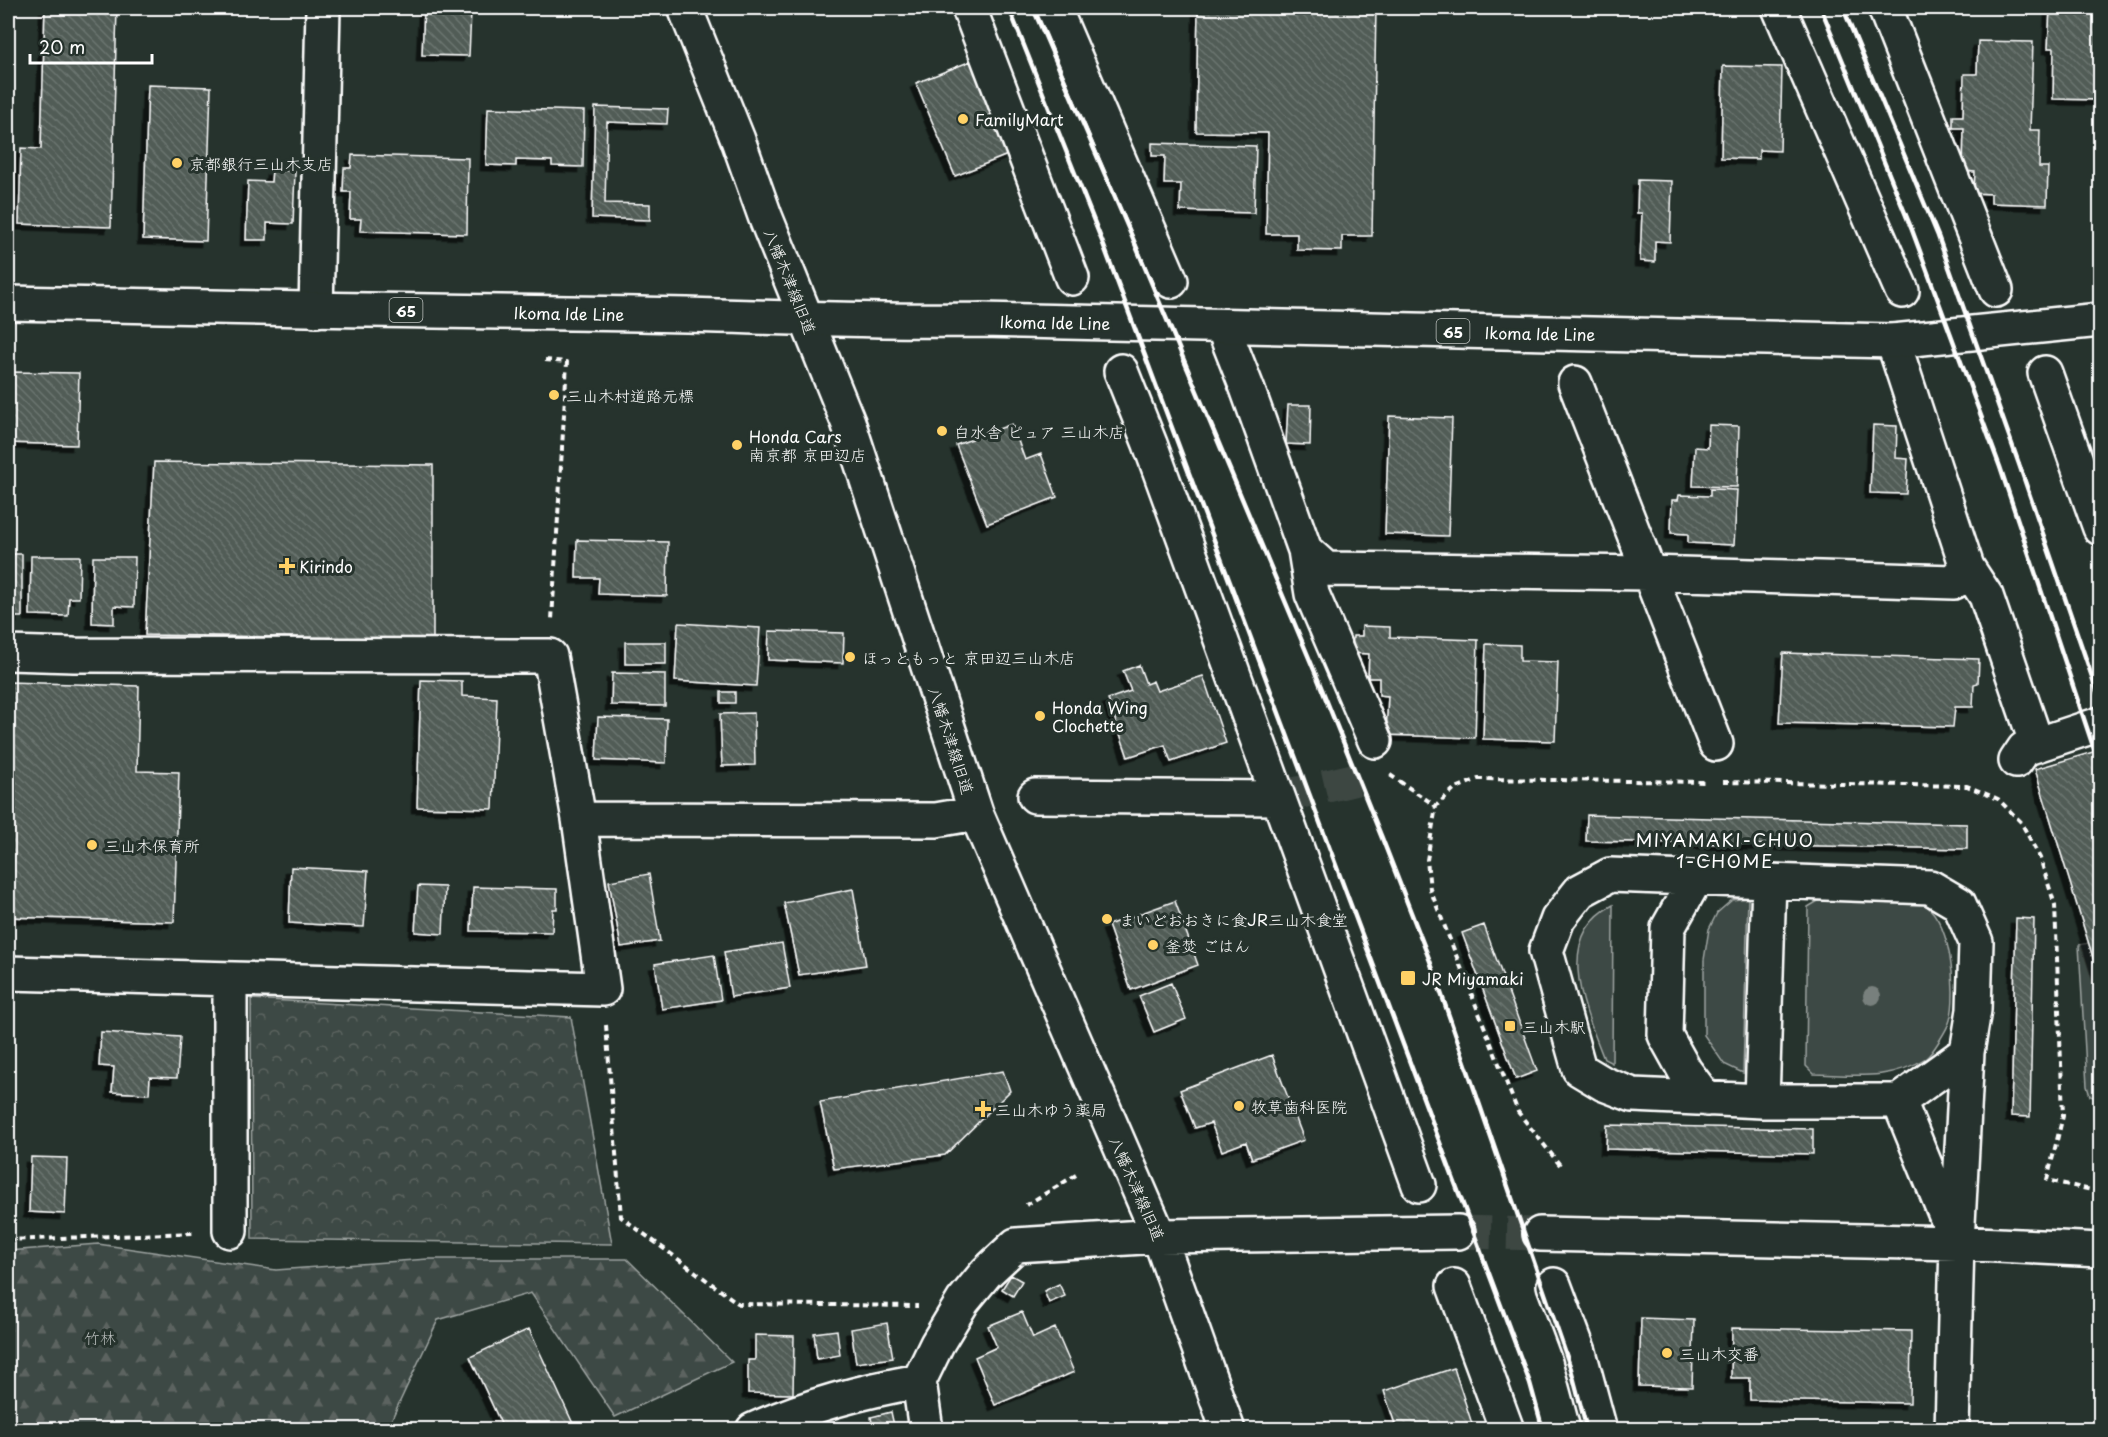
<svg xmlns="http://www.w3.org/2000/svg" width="2108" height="1437" viewBox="0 0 2108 1437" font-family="'Playpen Sans','Klee One',sans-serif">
<defs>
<pattern id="forest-firs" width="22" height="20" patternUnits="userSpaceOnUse" patternTransform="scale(1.5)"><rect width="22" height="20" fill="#3e4944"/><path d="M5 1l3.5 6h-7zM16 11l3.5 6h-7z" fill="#5b6460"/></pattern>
<pattern id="park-crowns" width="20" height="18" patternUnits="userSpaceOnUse" patternTransform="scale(1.5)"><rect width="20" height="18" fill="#3e4944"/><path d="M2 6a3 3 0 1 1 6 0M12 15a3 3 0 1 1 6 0" fill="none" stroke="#5b6460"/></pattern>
<pattern id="building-back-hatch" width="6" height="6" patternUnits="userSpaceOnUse" patternTransform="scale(1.5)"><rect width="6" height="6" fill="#515c57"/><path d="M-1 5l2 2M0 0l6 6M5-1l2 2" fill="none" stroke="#6b7470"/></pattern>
<filter id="shadow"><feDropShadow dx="-5.5" dy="5.5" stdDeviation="0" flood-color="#0009"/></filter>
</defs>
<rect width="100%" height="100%" fill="#26332d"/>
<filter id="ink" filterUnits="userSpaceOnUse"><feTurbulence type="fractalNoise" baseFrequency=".0167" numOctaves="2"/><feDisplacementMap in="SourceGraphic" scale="12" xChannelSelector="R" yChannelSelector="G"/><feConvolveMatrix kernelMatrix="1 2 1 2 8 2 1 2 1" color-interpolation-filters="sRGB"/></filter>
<g filter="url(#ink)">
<path fill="#3e4944" stroke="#9ea4a2" stroke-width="1.5" d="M 1748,898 L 1743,1073 L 1724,1064 L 1704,1035 L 1704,960 L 1709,929 L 1717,913 L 1732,900 Z
M 1823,898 C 1846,899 1869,900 1892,901 C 1900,902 1911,900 1919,902 C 1951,912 1958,993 1950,1020 C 1948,1028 1932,1054 1926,1058 C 1890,1081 1855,1075 1814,1074 L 1806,1066 L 1808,907 Z
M 1613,905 L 1612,1063 L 1604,1059 C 1585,1010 1552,937 1613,905 Z
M 2089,943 L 2100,980 L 2100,1099 L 2090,1096 L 2087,1086 L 2079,945 Z"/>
<path fill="url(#forest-firs)" stroke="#9ea4a2" stroke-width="1.5" d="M 98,1244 L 276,1270 L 428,1259 L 627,1259 L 732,1362 L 615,1417 L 531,1293 L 438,1320 L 387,1429 L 8,1429 L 8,1251 Z"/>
<path fill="url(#park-crowns)" stroke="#9ea4a2" stroke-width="1.5" d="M 251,999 L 571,1017 L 612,1244 L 252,1239 Z"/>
<path fill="url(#building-back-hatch)" stroke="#fff" stroke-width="1.5" filter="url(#shadow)" d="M 45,8 L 117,8 L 111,227 L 19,224 L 21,148 L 41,149 Z
M 1198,8 L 1376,8 L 1372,236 L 1342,236 L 1342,251 L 1297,250 L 1297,234 L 1266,234 L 1268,133 L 1196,132 Z
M 424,10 L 471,12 L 469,56 L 422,55 Z
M 2050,10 L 2100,11 L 2100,100 L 2053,99 L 2054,48 L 2048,48 Z
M 1978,41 L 2033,42 L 2030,130 L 2040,130 L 2039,167 L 2048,167 L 2047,205 L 1991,203 L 1991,194 L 1974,193 L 1975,172 L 1963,171 L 1964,128 L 1953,128 L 1953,116 L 1963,116 L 1964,74 L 1977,74 Z
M 971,61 L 1010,154 L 955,176 L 916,83 Z
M 1723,66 L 1782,67 L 1780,151 L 1759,150 L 1759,159 L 1721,158 Z
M 148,85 L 211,87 L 206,241 L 143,239 Z
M 595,107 L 668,109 L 667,124 L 607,122 L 605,203 L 650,204 L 650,220 L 592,218 Z
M 488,108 L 584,111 L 583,167 L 552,166 L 552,161 L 516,160 L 516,166 L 486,165 Z
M 1152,143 L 1256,146 L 1254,213 L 1180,211 L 1181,184 L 1164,184 L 1165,156 L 1152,156 Z
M 352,155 L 468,158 L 467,234 L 360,231 L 361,219 L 350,219 L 351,192 L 343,192 L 344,168 L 351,168 Z
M 272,170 L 295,171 L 293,224 L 267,223 L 267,240 L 246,240 L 248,181 L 271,182 Z
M 1638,180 L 1672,181 L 1670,242 L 1655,241 L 1655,262 L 1640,261 L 1642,213 L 1637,213 Z
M 8,372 L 79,373 L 77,445 L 8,443 Z
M 1288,405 L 1311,405 L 1310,445 L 1286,444 Z
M 1389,416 L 1452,418 L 1448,536 L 1385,534 Z
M 1012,424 L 1025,460 L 1041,454 L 1057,497 L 987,524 L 956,445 Z
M 1709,425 L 1739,426 L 1737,487 L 1693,486 L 1695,447 L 1708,448 Z
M 1873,425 L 1897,426 L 1896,458 L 1908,459 L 1906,494 L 1870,493 Z
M 154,462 L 433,465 L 433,639 L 145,635 Z
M 1710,489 L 1737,490 L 1734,545 L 1688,543 L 1688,534 L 1671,533 L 1672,500 L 1678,500 L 1679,495 L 1710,496 Z
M 577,540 L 668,542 L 667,596 L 598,594 L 599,578 L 576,578 Z
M 8,554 L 22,554 L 22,617 L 8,617 Z
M 31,556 L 80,556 L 79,598 L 69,598 L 68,616 L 30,615 Z
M 93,557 L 135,557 L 134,607 L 114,606 L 114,624 L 92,623 Z
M 678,623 L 760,628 L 756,686 L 675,681 Z
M 1362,626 L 1390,627 L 1390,637 L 1478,640 L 1475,738 L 1386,735 L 1388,696 L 1379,695 L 1379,678 L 1368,678 L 1369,654 L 1352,653 L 1353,636 L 1362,636 Z
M 769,631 L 844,633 L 843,663 L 768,660 Z
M 625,642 L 666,642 L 666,664 L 625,664 Z
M 1486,644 L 1520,645 L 1520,661 L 1558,662 L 1555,741 L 1483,739 Z
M 1783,653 L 1979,659 L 1978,683 L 1974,684 L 1973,707 L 1955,707 L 1953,727 L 1779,723 Z
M 1139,665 L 1146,684 L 1153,681 L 1157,691 L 1203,676 L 1226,743 L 1171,762 L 1165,745 L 1128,757 L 1108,699 L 1131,691 L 1123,671 Z
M 612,673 L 665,674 L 665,706 L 611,705 Z
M 421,680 L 462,681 L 462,696 L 497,698 L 493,809 L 417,807 Z
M 8,682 L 139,686 L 137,771 L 179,772 L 174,922 L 8,917 Z
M 721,692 L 735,692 L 735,703 L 721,703 Z
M 754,713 L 755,765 L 722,766 L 720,714 Z
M 598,717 L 667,719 L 666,763 L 596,760 Z
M 2100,750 L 2100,980 L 2035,769 Z
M 1587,815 L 1967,824 L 1967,849 L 1586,841 Z
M 291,867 L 368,871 L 364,927 L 289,923 Z
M 649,874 L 660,941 L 621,947 L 609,881 Z
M 418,886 L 445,887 L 443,934 L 415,932 Z
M 473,887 L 557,889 L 557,909 L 553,909 L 552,932 L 471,931 Z
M 853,889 L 866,965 L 799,975 L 784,903 Z
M 1175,901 L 1198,965 L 1131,990 L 1108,925 Z
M 2016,918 L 2034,919 L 2030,1117 L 2011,1116 Z
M 1484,925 L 1537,1071 L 1516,1079 L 1462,933 Z
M 782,943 L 790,988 L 731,997 L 724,952 Z
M 714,955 L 721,1000 L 662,1009 L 655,964 Z
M 1171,983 L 1186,1019 L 1154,1032 L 1139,996 Z
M 101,1032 L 180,1037 L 177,1078 L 150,1077 L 149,1094 L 112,1092 L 114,1067 L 99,1066 Z
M 1272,1055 L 1304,1140 L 1252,1159 L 1246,1142 L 1222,1151 L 1211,1123 L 1195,1128 L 1180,1090 Z
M 1003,1071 L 1010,1091 L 945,1155 L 834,1169 L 820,1102 Z
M 1607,1125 L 1813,1129 L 1813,1154 L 1606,1149 Z
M 31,1157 L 67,1158 L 65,1214 L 29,1212 Z
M 1011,1275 L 1022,1281 L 1013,1296 L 1002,1289 Z
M 1059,1284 L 1065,1296 L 1049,1303 L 1044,1291 Z
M 1022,1312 L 1033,1338 L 1055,1328 L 1074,1372 L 995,1405 L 975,1357 L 997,1347 L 988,1326 Z
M 1641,1318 L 1694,1320 L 1692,1387 L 1639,1386 Z
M 887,1323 L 893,1358 L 856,1363 L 851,1329 Z
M 1732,1328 L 1911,1331 L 1910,1403 L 1750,1400 L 1750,1378 L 1731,1378 Z
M 529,1329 L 576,1430 L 504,1430 L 470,1357 Z
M 837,1330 L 840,1355 L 817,1359 L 814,1333 Z
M 755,1335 L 794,1336 L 793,1394 L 748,1393 L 748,1360 L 755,1360 Z
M 1454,1368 L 1474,1430 L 1397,1430 L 1384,1391 Z
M 891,1412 L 895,1430 L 873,1430 L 871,1417 Z"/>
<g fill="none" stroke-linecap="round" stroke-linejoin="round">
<path stroke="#3c4742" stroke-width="33" stroke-dasharray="33 16" stroke-linecap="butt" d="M 1277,798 L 1369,776
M 1458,1232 L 1540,1234"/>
<g stroke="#fff" stroke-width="38">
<path id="minor" d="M 685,8 L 738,140 L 765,216 L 848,422 L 976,813 L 1159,1236 L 1228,1430
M 969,8 L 1072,278
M 1054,8 L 1171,281
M 1779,8 L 1902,291
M 1885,8 L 1996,290
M 316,310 L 323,8
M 1223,327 L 1247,388 L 1305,550 L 1326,569 L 1648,573 L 1954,582 L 1967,567 L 1893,341
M 1121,371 L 1150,444 L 1419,1185
M 2045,373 L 2100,528
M 1575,383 L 1716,744
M 1305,550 L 1312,594 L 1375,741
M 1967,567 L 1986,596 L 2037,745
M 8,653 L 74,655 L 550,656 L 579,819 L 603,989 L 8,973
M 2016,761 L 2024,749 L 2100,724
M 1035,796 L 1277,798
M 579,819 L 936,820 L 976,813
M 1696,878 L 1668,928 L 1665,1035 L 1685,1071 L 1706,1099
M 230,979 L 230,1231
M 1762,1101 L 1769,881
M 1899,1101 L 1953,1233
M 1540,1234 L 1957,1243 L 2100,1250
M 1554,1285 L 1579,1352 L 1600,1430
M 1454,1286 L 1507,1430
M 753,1430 C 806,1406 862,1391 919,1381
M 926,1430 L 919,1381 L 937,1344 L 963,1301 L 986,1273 L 1016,1245 L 1159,1236 L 1458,1232
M 1952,1430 L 1957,1243 L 1967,1052 L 1974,1010 L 1976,942 L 1959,904 L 1930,887 L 1610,875 L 1580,891 L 1558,919 L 1546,951 L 1579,1069 L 1604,1084 L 1633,1095 L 1762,1101 L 1899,1101 L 1967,1052"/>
</g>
<g stroke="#fff" stroke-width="38">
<path id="major" d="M 8,303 C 218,308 429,311 639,314 C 754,316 868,322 982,320 L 1893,341 L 2100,320"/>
</g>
<path stroke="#fff" stroke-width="4" stroke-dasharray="6 4.5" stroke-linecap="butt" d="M 545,360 L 567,362 L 552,620
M 1390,775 L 1436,806
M 1723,782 L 1967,786 L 1998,799 L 2021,822 L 2040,858 L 2055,905 L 2063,1116 L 2047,1180 L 2100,1192
M 606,1025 L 621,1217 L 739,1304 L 918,1306
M 1560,1165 L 1518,1112 L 1430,889 L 1427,860 L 1436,806 L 1454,789 L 1478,779 L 1707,782
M 1026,1205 L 1076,1175
M 8,1240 L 193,1233"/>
<use href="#minor" stroke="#26332d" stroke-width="33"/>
<use href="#major" stroke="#26332d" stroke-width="33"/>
<path stroke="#fff" stroke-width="4.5" d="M 1009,8 L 1102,241 L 1530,1383 L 1543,1430
M 1033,8 L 1133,239 L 1317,677 L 1382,838 L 1430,961 L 1571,1369 L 1587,1430
M 1821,8 L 1912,230 L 2000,467 L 2100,767
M 1843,8 L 1938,236 L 2019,464 L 2100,700"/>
</g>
<circle fill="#78807d" cx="1872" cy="996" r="9"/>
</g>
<g fill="#ffd166" stroke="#26332d" stroke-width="2">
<circle cx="963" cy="119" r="6"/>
<circle cx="177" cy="163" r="6"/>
<circle cx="554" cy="395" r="6"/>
<circle cx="942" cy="431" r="6"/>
<circle cx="737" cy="445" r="6"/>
<path d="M284 557h6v6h6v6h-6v6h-6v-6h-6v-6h6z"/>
<circle cx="850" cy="657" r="6"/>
<circle cx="1040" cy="716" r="6"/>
<circle cx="92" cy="845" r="6"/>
<circle cx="1107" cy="919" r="6"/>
<circle cx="1153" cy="945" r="6"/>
<rect x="1400" y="970" width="16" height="16" rx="3"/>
<rect x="1504" y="1020" width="12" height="12" rx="3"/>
<circle cx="1239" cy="1106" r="6"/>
<path d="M980 1100h6v6h6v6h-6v6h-6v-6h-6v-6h6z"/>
<circle cx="1667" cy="1353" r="6"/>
</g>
<g text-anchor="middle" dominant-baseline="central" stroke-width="6" stroke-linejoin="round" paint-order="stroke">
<g fill="#26332d" stroke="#bec2c0" stroke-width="1.5">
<rect x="389.5" y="298" width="33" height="24" rx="4.5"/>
<rect x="1436.5" y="319" width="33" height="24" rx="4.5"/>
</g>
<g font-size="15" font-weight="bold" fill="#fff">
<text x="406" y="310">65</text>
<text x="1453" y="331">65</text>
</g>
<g font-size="16" fill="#fff" stroke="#26332d" text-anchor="start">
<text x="975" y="119">FamilyMart</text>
<text x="189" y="163">京都銀行三山木支店</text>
<text x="566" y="395">三山木村道路元標</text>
<text x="954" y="431">白水舎 ピュア 三山木店</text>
<text x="749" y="436">Honda Cars<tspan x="749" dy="18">南京都 京田辺店</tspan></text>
<text x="299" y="566">Kirindo</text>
<text x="862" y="657">ほっともっと 京田辺三山木店</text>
<text x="1052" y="707">Honda Wing<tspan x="1052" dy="18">Clochette</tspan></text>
<text x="104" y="845">三山木保育所</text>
<text x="1119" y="919">まいどおおきに食JR三山木食堂</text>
<text x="1165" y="945">釜焚 ごはん</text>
<text x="1422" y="978">JR Miyamaki</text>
<text x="1522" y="1026">三山木駅</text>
<text x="1251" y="1106">牧草歯科医院</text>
<text x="995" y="1109">三山木ゆう薬局</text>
<text x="1679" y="1353">三山木交番</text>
</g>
<g font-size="16" fill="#fff" stroke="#26332d">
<text transform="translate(791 281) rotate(68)">八幡木津線旧道</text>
<text transform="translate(569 313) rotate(1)">Ikoma Ide Line</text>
<text transform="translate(1055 322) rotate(1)">Ikoma Ide Line</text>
<text transform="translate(1540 333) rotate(1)">Ikoma Ide Line</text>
<text transform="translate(952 740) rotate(72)">八幡木津線旧道</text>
<text transform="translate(1138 1188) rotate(66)">八幡木津線旧道</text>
</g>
<g font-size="16" fill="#bbbfbe" stroke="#26332d">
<text x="100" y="1337">竹林</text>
</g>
<g font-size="18" letter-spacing="1.5" fill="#fff" stroke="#26332d">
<text x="1725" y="839">MIYAMAKI-CHUO<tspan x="1725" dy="21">1-CHOME</tspan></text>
</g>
</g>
<rect width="2108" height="1437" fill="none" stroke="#26332d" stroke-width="30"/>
<rect x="15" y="15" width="2078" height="1407" fill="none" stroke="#fff" stroke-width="2" filter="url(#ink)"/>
<path d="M30 54v9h122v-9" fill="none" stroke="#ffffff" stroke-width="3"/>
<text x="39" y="54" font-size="18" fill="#ffffff" stroke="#26332d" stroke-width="4.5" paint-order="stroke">20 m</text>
</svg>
